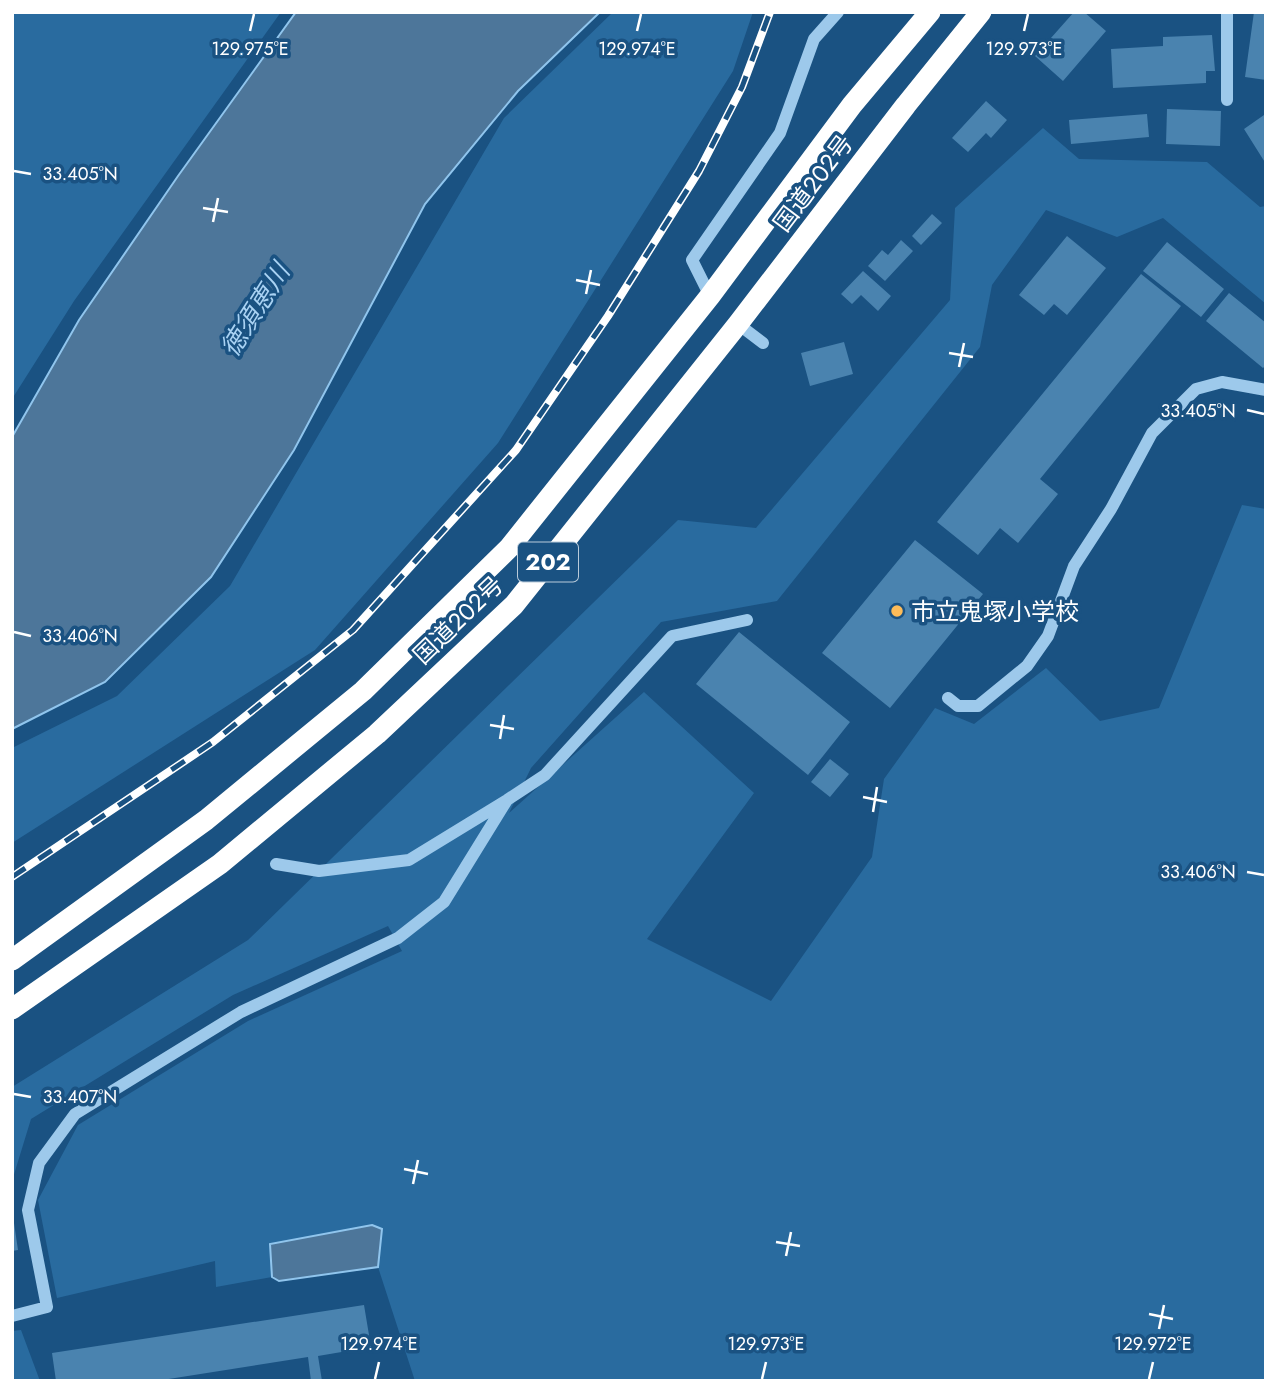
<svg xmlns="http://www.w3.org/2000/svg" width="1278" height="1393" viewBox="0 0 1278 1393" font-family="Jost,'Noto Sans JP',sans-serif">
<rect width="100%" height="100%" fill="#1a5282"/>
<path fill="#296b9f" d="M 12,12 L 281,12 L 74,301 L 12,399 Z
M 613,12 L 753,12 L 733,71 L 498,443 L 315,650 L 12,843 L 12,748 L 117,696 L 230,586 L 504,118 Z
M 1043,128 L 1079,159 L 1207,162 L 1260,207 L 1266,206 L 1266,304 L 1163,218 L 1117,237 L 1046,210 L 992,285 L 980,347 L 777,601 L 661,622 L 531,768 L 509,813 L 644,692 L 754,793 L 647,939 L 771,1001 L 872,857 L 884,779 L 935,708 L 974,724 L 1046,668 L 1100,721 L 1159,708 L 1242,505 L 1266,509 L 1266,1381 L 415,1381 L 378,1267 L 382,1229 L 270,1244 L 272,1277 L 216,1287 L 215,1261 L 57,1298 L 38,1200 L 78,1125 L 248,1021 L 402,951 L 388,926 L 233,995 L 31,1119 L 12,1181 L 12,1087 L 248,940 L 678,520 L 756,528 L 950,300 L 955,208 Z
M 21,1330 L 40,1381 L 12,1381 L 12,1331 Z"/>
<path fill="#4d769a" stroke="#90c5ed" stroke-width="2" d="M 296,12 L 600,12 L 518,91 L 425,204 L 294,450 L 211,577 L 105,682 L 12,729 L 12,437 L 79,320 L 178,176 Z
M 372,1225 L 382,1229 L 378,1267 L 279,1281 L 272,1277 L 270,1244 Z"/>
<path fill="#4a83af" d="M 1074,12 L 1084,12 L 1106,31 L 1063,81 L 1035,56 Z
M 1254,12 L 1266,12 L 1266,80 L 1245,77 Z
M 1212,35 L 1215,71 L 1206,71 L 1206,83 L 1113,88 L 1111,49 L 1163,46 L 1163,37 Z
M 986,101 L 1007,120 L 991,138 L 986,133 L 968,152 L 952,138 Z
M 1167,109 L 1221,111 L 1220,146 L 1166,144 Z
M 1147,114 L 1149,137 L 1071,144 L 1069,120 Z
M 1264,115 L 1266,117 L 1266,164 L 1244,129 Z
M 932,214 L 942,223 L 921,245 L 912,236 Z
M 1067,236 L 1106,268 L 1067,315 L 1054,304 L 1044,315 L 1019,295 Z
M 901,240 L 913,251 L 885,281 L 868,266 L 882,250 L 888,255 Z
M 1167,242 L 1224,289 L 1201,317 L 1143,271 Z
M 863,271 L 891,296 L 878,311 L 861,295 L 852,304 L 841,294 Z
M 1141,274 L 1181,306 L 1040,479 L 1058,494 L 1018,543 L 1000,528 L 978,555 L 937,522 Z
M 1229,293 L 1266,323 L 1266,365 L 1263,368 L 1206,321 Z
M 844,342 L 853,374 L 810,386 L 801,353 Z
M 915,540 L 983,594 L 890,708 L 822,653 Z
M 739,632 L 850,722 L 808,775 L 696,684 Z
M 830,759 L 849,774 L 830,797 L 811,782 Z
M 14,1223 L 18,1250 L 12,1251 L 12,1224 Z
M 364,1305 L 371,1347 L 318,1356 L 322,1381 L 311,1381 L 308,1357 L 156,1381 L 56,1381 L 52,1353 Z"/>
<g fill="none" stroke-linecap="round" stroke-linejoin="round">
<path stroke="#9dc9eb" stroke-width="12" d="M 1227,100 L 1227,12
M 710,296 L 692,260 L 780,133 L 814,39 L 838,12
M 738,324 L 763,343
M 948,698 L 958,706 L 978,706 L 1027,666 L 1048,636 L 1074,566 L 1111,509 L 1152,433 L 1196,389 L 1222,382 L 1266,390
M 276,864 L 319,871 L 409,860 L 507,800 L 545,775 L 672,636 L 747,620
M 12,1316 L 47,1307 L 28,1210 L 39,1163 L 75,1114 L 241,1012 L 398,938 L 444,902 L 507,800"/>
<path stroke="#fff" stroke-width="21" d="M 12,960 L 206,820 L 363,691 L 509,548 L 710,296 L 852,105 L 930,12
M 12,1009 L 220,864 L 377,734 L 514,605 L 738,324 L 906,105 L 981,12"/>
<g stroke="#fff" stroke-width="8">
<path id="rail" d="M 12,877 L 213,742 L 353,630 L 516,450 L 608,316 L 699,171 L 742,87 L 770,12"/>
</g>
<use href="#rail" stroke="#1a5282" stroke-width="5" stroke-dasharray="16" stroke-linecap="butt"/>
</g>
<path fill="none" stroke="#fff" stroke-width="2.5" d="M 250,31 L 254,14M 637,31 L 641,14M 1024,31 L 1028,14M 14,171 L 31,174M 203,208 L 228,212M 213,222 L 218,198M 576,280 L 600,285M 586,294 L 591,270M 949,353 L 973,357M 959,367 L 964,343M 1247,410 L 1264,414M 14,632 L 31,636M 490,725 L 514,729M 500,739 L 504,715M 863,797 L 887,802M 873,812 L 877,787M 1247,872 L 1264,875M 14,1094 L 31,1097M 404,1169 L 428,1174M 413,1184 L 418,1160M 776,1242 L 800,1246M 786,1256 L 791,1232M 1149,1314 L 1173,1319M 1159,1329 L 1164,1305M 375,1379 L 379,1362M 762,1379 L 766,1362M 1149,1379 L 1153,1362"/>
<circle fill="#fdbc59" stroke="#1a5282" stroke-width="2.5" cx="897" cy="611" r="7"/>
<g text-anchor="middle" dominant-baseline="central" stroke-width="7" stroke-linejoin="round" paint-order="stroke">
<rect fill="#1a5282" stroke="#bacbda" stroke-width="2" x="518" y="542.5" width="60" height="39" rx="5"/>
<g font-size="23" font-weight="bold" fill="#fff">
<text x="548" y="562">202</text>
</g>
<g font-size="24" fill="#fff" stroke="#1a5282">
<text transform="translate(813 183) rotate(-53)">国道202号</text>
<text transform="translate(458 620) rotate(-44)">国道202号</text>
</g>
<g font-size="24" fill="#fff" stroke="#1a5282" text-anchor="start">
<text x="911" y="611">市立鬼塚小学校</text>
</g>
<g font-size="26" font-style="italic" fill="#a9d2f3" stroke="#1a5282">
<text transform="translate(255 310) rotate(-58)">徳須恵川</text>
</g>
</g>
<g font-size="18" text-anchor="middle" fill="#fff" stroke="#1a5282" stroke-width="7" stroke-linejoin="round" paint-order="stroke">
<text x="250" y="55">129.975°E</text>
<text x="637" y="55">129.974°E</text>
<text x="1024" y="55">129.973°E</text>
<text x="80" y="180">33.405°N</text>
<text x="1198" y="417">33.405°N</text>
<text x="80" y="642">33.406°N</text>
<text x="1198" y="878">33.406°N</text>
<text x="80" y="1103">33.407°N</text>
<text x="379" y="1350">129.974°E</text>
<text x="766" y="1350">129.973°E</text>
<text x="1153" y="1350">129.972°E</text>
</g>
<rect width="1278" height="1393" fill="none" stroke="#ffffff" stroke-width="28"/>
</svg>
